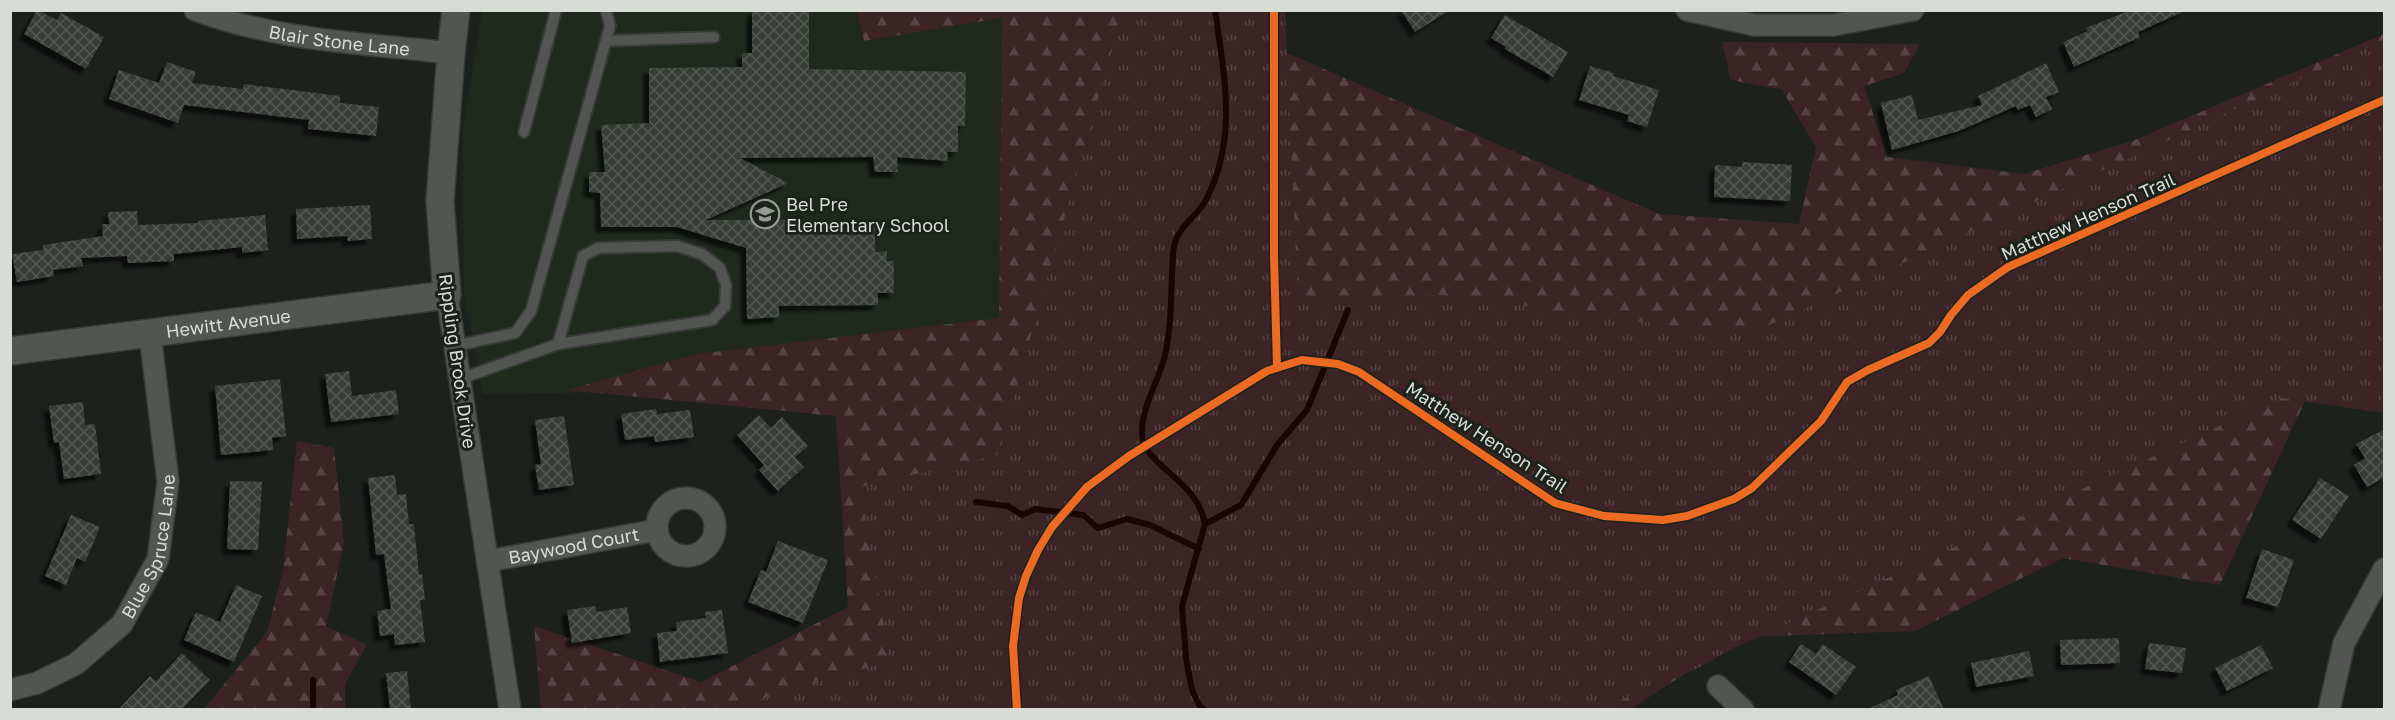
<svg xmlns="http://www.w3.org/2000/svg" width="2395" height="720" viewBox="0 0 2395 720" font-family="'Golos Text',sans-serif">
<defs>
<pattern id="forest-firs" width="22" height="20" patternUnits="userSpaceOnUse" patternTransform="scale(1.5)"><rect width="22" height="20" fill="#3c2426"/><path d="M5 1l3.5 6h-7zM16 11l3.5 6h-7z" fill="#574345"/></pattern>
<pattern id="park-tufts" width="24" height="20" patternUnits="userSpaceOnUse" patternTransform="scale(1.5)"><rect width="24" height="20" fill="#3c2426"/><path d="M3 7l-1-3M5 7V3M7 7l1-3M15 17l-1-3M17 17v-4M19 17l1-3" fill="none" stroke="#574345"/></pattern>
<pattern id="building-cross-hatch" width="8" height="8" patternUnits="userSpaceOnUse" patternTransform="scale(1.5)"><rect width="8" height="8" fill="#373e37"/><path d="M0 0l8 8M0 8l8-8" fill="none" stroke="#535953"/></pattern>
<filter id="shadow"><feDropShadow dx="-5.5" dy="5.5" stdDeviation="1.5" flood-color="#0009"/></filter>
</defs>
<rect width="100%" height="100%" fill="#1d211d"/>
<path fill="#1f291e" d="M 482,11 L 1124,11 L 998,458 L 849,389 L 483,394 L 464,293 L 462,135 Z"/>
<path fill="url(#forest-firs)" d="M 857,11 L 1256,11 L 1255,39 L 1659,214 L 1799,224 L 1816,147 L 1782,90 L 1731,80 L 1722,42 L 1920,44 L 1904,73 L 1864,86 L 1887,157 L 2024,174 L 2135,140 L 2384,34 L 2384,404 L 2310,390 L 2220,585 L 2063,558 L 1915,631 L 1742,637 L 1629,710 L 541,709 L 534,626 L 701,682 L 848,607 L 836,416 L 567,390 L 697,354 L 999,318 L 1002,18 L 864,41 Z
M 297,441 L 334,448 L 344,541 L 326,626 L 367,645 L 345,684 L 345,709 L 204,709 L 267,632 L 283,570 Z"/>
<path fill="url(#park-tufts)" d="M 1123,11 L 1285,11 L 1298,299 L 1440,295 L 1667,325 L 1756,331 L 2384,40 L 2384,413 L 2281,398 L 1730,650 L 1698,668 L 1600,709 L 728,709 L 890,661 L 860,487 L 997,455 Z"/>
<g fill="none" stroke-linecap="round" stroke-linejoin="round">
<path stroke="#1c0305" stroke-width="6" d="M 976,502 L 1008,506 L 1022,515 L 1035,509 L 1083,515 L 1098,528 L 1127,519 L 1150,525 L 1199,549
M 1205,524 L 1241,505 L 1277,445 L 1307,410 L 1348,310
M 313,680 L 313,710
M 1205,710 L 1199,705 L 1192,690 L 1186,658 L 1182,606 L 1205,524 C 1198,480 1143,466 1142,434 C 1141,407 1159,381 1165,355 C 1171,329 1171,301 1172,274 C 1173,264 1172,252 1175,242 C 1181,224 1199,215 1207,198 C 1238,135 1224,76 1215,10"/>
</g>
<path fill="url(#building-cross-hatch)" filter="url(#shadow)" d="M 37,10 L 57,20 L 61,13 L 104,37 L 86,69 L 24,34 Z
M 752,10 L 809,10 L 809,69 L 966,72 L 965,126 L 958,126 L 958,152 L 947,152 L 948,161 L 897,157 L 898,172 L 875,172 L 873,157 L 740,158 L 788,183 L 706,220 L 875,220 L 875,252 L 887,251 L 887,261 L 894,261 L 894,293 L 878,293 L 878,305 L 779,306 L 779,317 L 747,319 L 746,248 L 677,227 L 601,227 L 600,193 L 589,192 L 589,172 L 605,172 L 601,125 L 649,123 L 649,68 L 742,67 L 742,53 L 752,53 Z
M 1401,10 L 1450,10 L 1415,32 Z
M 2131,10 L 2187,10 L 2138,32 L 2140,37 L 2074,67 L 2063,42 L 2088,31 L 2086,28 Z
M 1505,15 L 1568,52 L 1553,77 L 1505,49 L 1506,47 L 1491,38 Z
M 167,62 L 196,72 L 192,83 L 243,89 L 244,84 L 340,96 L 340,103 L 379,107 L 376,136 L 308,129 L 309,120 L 184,105 L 178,123 L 109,99 L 119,70 L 159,83 Z
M 2046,63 L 2059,92 L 2046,97 L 2052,109 L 2036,117 L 2030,105 L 2018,110 L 2016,106 L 1959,131 L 1892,150 L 1881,103 L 1912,95 L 1918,120 L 1982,105 L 1978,96 Z
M 1590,66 L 1614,73 L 1613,76 L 1659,90 L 1647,127 L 1627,121 L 1629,115 L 1579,100 Z
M 1742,162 L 1792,165 L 1790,201 L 1714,197 L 1715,165 L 1742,167 Z
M 370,205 L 372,239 L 348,241 L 347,236 L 297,239 L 296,209 Z
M 137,211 L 138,225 L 198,223 L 198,221 L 265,215 L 268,250 L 242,253 L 242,247 L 174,254 L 174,261 L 128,263 L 127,256 L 81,258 L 83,266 L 53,270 L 54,276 L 17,282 L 12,254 L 43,250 L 43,245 L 103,236 L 102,224 L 109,224 L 108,212 Z
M 349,371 L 352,396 L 396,390 L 399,414 L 331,422 L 325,374 Z
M 280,379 L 286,436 L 272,438 L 273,450 L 221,455 L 215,386 Z
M 83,402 L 85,425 L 95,424 L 101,474 L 64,479 L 59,442 L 54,443 L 49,406 Z
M 656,409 L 657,414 L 690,410 L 694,437 L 655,442 L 654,436 L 625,440 L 621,414 Z
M 759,415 L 771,428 L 782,417 L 808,446 L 795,457 L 804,467 L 778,491 L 759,470 L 764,465 L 737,435 Z
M 564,416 L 574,485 L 539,490 L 535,465 L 541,464 L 535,420 Z
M 2385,429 L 2385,477 L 2367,487 L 2354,465 L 2365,458 L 2356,444 Z
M 395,475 L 397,495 L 406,494 L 409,524 L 414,524 L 419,575 L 422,574 L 425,600 L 420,600 L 425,642 L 395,645 L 394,634 L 380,636 L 377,611 L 391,609 L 384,554 L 376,555 L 368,478 Z
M 2320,478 L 2349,496 L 2321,539 L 2292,520 Z
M 230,481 L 262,482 L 258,550 L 227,549 Z
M 71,515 L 100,527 L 85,562 L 77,558 L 66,585 L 45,576 Z
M 778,541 L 828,560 L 803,623 L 748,602 L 761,570 L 766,572 Z
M 2262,549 L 2294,560 L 2278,607 L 2246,598 Z
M 236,585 L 262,596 L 234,662 L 184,640 L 196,612 L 220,622 Z
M 595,606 L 597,612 L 627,607 L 631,633 L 572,643 L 567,610 Z
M 722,610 L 728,653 L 660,662 L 657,633 L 677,631 L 676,622 L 706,618 L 705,612 Z
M 2119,638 L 2120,663 L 2061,665 L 2060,640 Z
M 2149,643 L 2186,648 L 2182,673 L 2145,669 Z
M 1801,644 L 1816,654 L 1823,644 L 1856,667 L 1836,695 L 1789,662 Z
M 2261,645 L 2273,668 L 2227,691 L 2215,668 Z
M 2029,651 L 2034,676 L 1976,687 L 1971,663 Z
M 182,653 L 210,680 L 181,710 L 118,710 L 150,676 L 156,681 Z
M 407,671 L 411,710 L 390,710 L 386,673 Z
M 1929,676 L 1944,710 L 1866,710 L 1898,695 L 1896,690 Z"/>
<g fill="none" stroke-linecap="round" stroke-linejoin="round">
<g stroke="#383a38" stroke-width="14">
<path id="service" d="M 606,41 L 714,37
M 524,132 L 556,10
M 454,346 L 515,333 L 531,311 L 610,26 L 606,10
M 460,379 L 558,344 L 712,320 L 725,306 L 726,285 L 720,268 L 702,254 L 677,246 L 598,248 L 583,256 L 558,344"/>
</g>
<g stroke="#383a38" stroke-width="24">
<g id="minor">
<path id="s1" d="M 195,10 C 277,41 365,43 451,53"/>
<path d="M 1687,10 L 1754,25 L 1834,25 L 1913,10"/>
<path d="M 447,295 L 510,710"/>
<circle cx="686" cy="527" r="29"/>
<path id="s2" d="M 488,561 L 657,530"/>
<path d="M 1718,686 L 1743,710"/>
<path id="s3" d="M 10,690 L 37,683 L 76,664 L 122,624 L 158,559 L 168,482 L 150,334"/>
<path d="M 2329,710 L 2344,643 L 2384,569"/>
</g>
</g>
<g stroke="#383a38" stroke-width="30">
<g id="tertiary">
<path id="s4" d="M 10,351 L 447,295 L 440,201 L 451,53 L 456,10"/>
</g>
</g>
<use href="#service" stroke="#535553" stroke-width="10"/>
<use href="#minor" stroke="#535553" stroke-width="21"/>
<use href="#tertiary" stroke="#535553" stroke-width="27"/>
<g stroke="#1c231b" stroke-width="11">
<path id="cycleway" d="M 1274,10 L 1274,256 L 1277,367
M 1017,710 L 1013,646 L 1019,598 L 1026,576 L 1038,550 L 1052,527 L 1087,487 L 1129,456 L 1267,371 L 1302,360 L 1338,364 L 1359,372 L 1555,503 L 1604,516 L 1663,520 L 1687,516 L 1734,499 L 1752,488 L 1821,421 L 1847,382 L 1868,370 L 1929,343 L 1940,332 L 1951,315 L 1968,295 L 2008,267 L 2384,100"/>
</g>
<use href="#cycleway" stroke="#ed6a23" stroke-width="8"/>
</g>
<defs>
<g id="school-ring" transform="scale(1.5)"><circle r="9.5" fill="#1c231b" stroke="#969b96" stroke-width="1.5"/><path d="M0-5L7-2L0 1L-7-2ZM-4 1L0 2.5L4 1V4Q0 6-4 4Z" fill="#969b96"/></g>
</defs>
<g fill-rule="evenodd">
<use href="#school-ring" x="765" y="214"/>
</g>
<g text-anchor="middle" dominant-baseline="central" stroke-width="6" stroke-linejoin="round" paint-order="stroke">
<g font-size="18" fill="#d7dcd7" stroke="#1c231b">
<text stroke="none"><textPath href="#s1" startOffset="148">Blair Stone Lane</textPath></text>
<text transform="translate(2088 216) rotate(-24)">Matthew Henson Trail</text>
<text stroke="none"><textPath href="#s4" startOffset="220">Hewitt Avenue</textPath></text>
<text transform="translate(458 361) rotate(82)">Rippling Brook Drive</text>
<text transform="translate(1487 437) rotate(33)">Matthew Henson Trail</text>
<text stroke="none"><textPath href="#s3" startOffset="216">Blue Spruce Lane</textPath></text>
<text stroke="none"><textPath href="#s2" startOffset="87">Baywood Court</textPath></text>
</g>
<g font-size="18" fill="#d7dcd7" stroke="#1c231b" text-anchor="start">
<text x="786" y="204">Bel Pre<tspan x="786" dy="21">Elementary School</tspan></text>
</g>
</g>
<rect width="2395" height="720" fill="none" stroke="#d7dcd7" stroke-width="24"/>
</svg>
